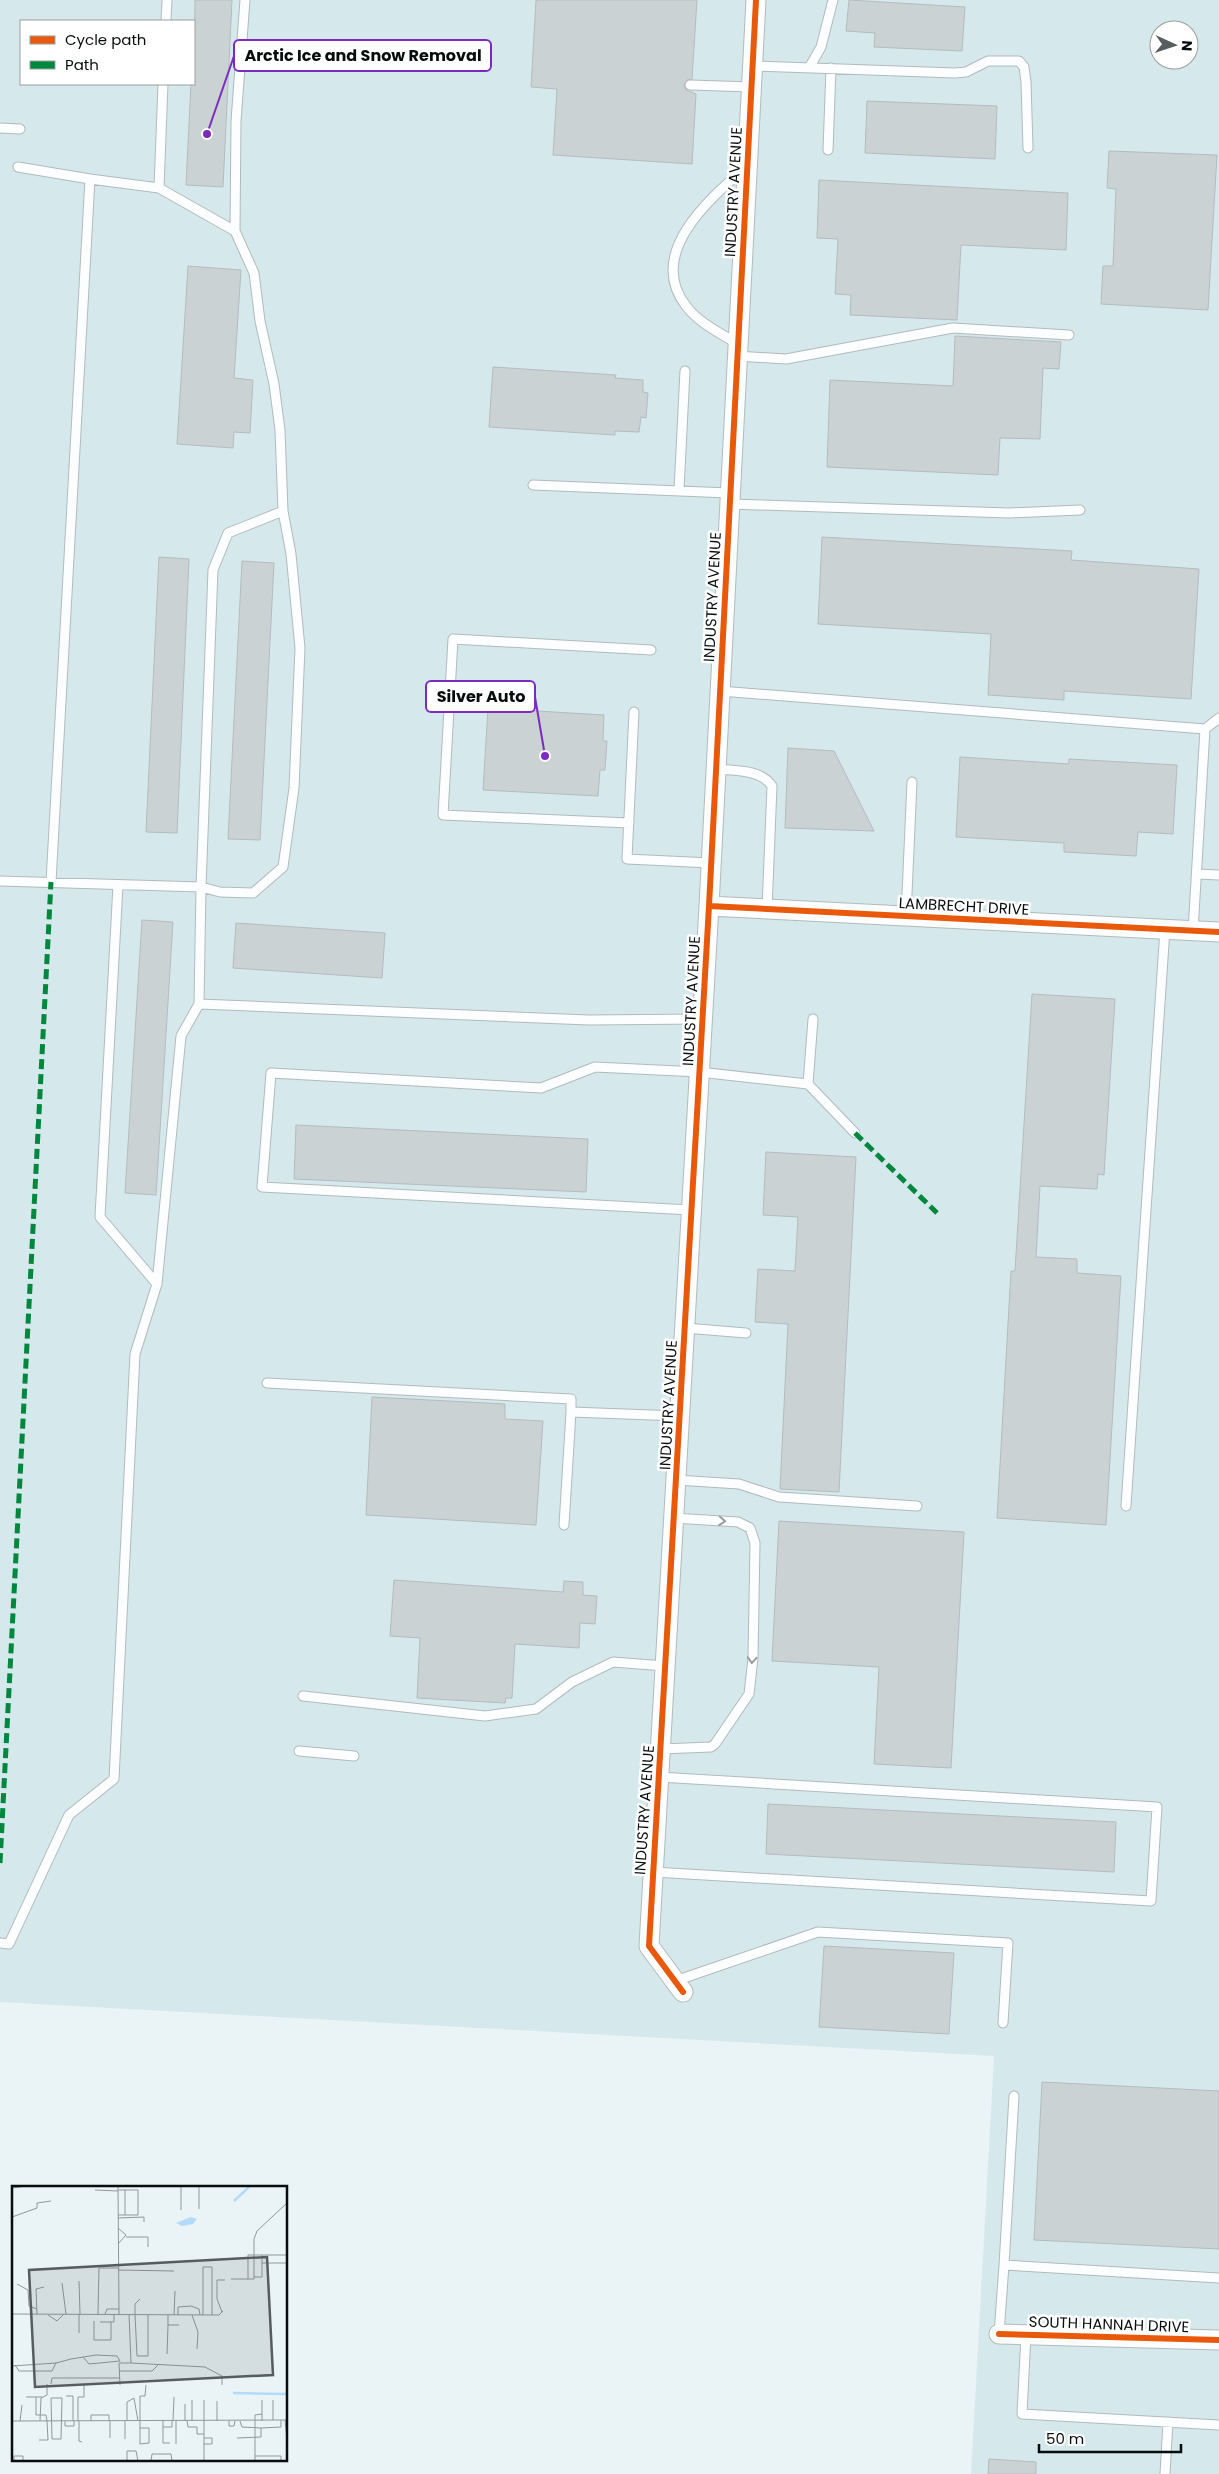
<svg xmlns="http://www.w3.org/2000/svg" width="1219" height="2474" viewBox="0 0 1219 2474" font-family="Poppins,sans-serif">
<rect width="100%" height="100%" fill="#eaf4f6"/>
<path fill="#d5e9ec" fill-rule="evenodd" d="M 0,0 L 1219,0 L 1219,2474 L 971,2474 L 994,2056 L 0,2002 ZM 21,21 L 194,21 L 194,84 L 21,84 ZM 1159,30 L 1189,30 L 1189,60 L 1159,60 Z"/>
<path fill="#cbd2d4" stroke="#b4bbbe" d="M 195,0 L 232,0 L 223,187 L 186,185 L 191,84 L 194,84 Z
M 536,0 L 697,0 L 692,79 L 687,80 L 684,85 L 686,90 L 696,94 L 692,164 L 553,155 L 557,89 L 531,87 Z
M 849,0 L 965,7 L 962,51 L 874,47 L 875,33 L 846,31 Z
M 867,101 L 997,106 L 995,159 L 865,153 Z
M 1109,151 L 1217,155 L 1208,310 L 1101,304 L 1103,266 L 1113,266 L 1116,189 L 1107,188 Z
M 819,180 L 1068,193 L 1066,250 L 961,245 L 957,320 L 850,315 L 851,295 L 835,294 L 838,239 L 817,238 Z
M 188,266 L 241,270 L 234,378 L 253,380 L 250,433 L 234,432 L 233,448 L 177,444 Z
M 955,336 L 1061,342 L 1059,369 L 1043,368 L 1040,439 L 1000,438 L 998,475 L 827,467 L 830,380 L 953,386 Z
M 493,367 L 616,375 L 615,378 L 643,380 L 643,392 L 648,393 L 646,418 L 641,417 L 639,432 L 615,431 L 615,435 L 489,427 Z
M 822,537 L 1072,551 L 1071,560 L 1199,569 L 1191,699 L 1064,691 L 1064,700 L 988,695 L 991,634 L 818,624 Z
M 159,557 L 189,559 L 177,833 L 146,832 Z
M 242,561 L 274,563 L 260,840 L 228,839 Z
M 488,708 L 604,715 L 603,741 L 607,741 L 605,770 L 600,770 L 598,796 L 483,790 Z
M 788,748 L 834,751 L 874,831 L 785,828 Z
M 960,757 L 1069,764 L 1069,759 L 1177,765 L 1173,834 L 1138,832 L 1136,856 L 1064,852 L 1064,843 L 956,837 Z
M 142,920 L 173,922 L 156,1195 L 125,1193 Z
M 236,923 L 385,933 L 382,978 L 233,968 Z
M 1032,994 L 1115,999 L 1104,1175 L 1098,1174 L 1097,1189 L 1040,1186 L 1036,1257 L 1077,1259 L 1077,1273 L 1121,1276 L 1106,1525 L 997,1518 L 1011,1271 L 1015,1271 Z
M 296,1125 L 588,1139 L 586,1192 L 294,1179 Z
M 766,1152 L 856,1157 L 839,1492 L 780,1489 L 788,1324 L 755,1322 L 758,1269 L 795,1271 L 798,1217 L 763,1215 Z
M 372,1397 L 505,1404 L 505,1419 L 543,1421 L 536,1525 L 366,1515 Z
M 779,1521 L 964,1532 L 951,1768 L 874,1764 L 879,1667 L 772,1661 Z
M 394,1580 L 563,1592 L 564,1581 L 583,1582 L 583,1595 L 597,1596 L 595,1624 L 580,1623 L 579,1648 L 515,1644 L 512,1698 L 506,1698 L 505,1703 L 417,1698 L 420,1638 L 390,1636 Z
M 768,1804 L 1116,1822 L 1114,1872 L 766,1854 Z
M 824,1946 L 954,1953 L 949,2034 L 819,2027 Z
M 1042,2082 L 1219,2091 L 1219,2249 L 1034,2240 Z
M 989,2459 L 1036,2462 L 1036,2474 L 988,2474 Z"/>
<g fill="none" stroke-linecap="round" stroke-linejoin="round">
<g stroke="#b2babb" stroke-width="11">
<path id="service" d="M 245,0 L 236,121 L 235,231 L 254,273 L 260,321 L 274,384 L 280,430 L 283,511 L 291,554 L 300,648 L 294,788 L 283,867 L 253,893 L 220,892 L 201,887 L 213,570 L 228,533 L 283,511
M 166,21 L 167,0
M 753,66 L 955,73 L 966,72 L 988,61 L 1019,61 L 1024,67 L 1026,82 L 1028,148
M 809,68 L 821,47 L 833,0
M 163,84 L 159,188 L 235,231
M 690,85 L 752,87
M 0,128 L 20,129
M 828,150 L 831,68
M 18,167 L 90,179 L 51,882
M 90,179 L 159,188
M 738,344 C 720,333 699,323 686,306 C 646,254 708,200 745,168
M 737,356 L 786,359 L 953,328 L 1069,335
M 533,485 L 729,493
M 679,490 L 685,371
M 729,504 L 1009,513 L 1080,510
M 720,691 L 1205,729 L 1193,931
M 634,712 L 627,859 L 711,863
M 1205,729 L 1219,718
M 716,769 C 734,771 761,769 772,786 L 767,909
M 629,823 L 443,815 L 453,639 L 651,650
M 1197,874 L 1219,875
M 0,881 L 201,887 L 199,1004 L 589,1020 L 702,1019
M 118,885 L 100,1217 L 157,1284
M 906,916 L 912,782
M 808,1084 L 813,1019
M 691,1210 L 262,1187 L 271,1073 L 541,1088 L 595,1067 L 699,1072 L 808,1084 L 855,1133
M 685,1328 L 746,1333
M 267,1383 L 571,1399 L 571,1412
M 676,1480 L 739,1484 L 779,1497 L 917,1506
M 1126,1506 L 1165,929
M 564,1525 L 571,1412 L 679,1416
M 303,1696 L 485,1716 L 536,1709 L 572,1682 L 613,1662 L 665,1666
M 661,1749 L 711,1747 L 715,1744 L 749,1694 L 753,1658 L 755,1543 L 750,1528 L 738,1522 L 673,1518
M 299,1751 L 354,1756
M 653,1872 L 1151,1901 L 1157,1807 L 659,1777
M 0,1943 L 9,1944 L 69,1815 L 114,1779 L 135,1354 L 157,1284 L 181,1036 L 199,1004
M 675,1981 L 818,1932 L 1008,1943 L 1003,2023
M 1004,2265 L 1014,2096
M 999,2334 L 1004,2265 L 1219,2278
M 1026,2334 L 1022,2414 L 1219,2425
M 1165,2474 L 1168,2422"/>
</g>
<g stroke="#b2babb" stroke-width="21">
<path id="minor" d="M 709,906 L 1219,932
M 683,1992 L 649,1946 L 709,906 L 756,0
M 999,2334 L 1219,2340"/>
</g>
<use href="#service" stroke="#fcfdfe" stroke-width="9"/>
<use href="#minor" stroke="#fcfdfe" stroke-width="19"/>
<path stroke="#00873e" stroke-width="5" stroke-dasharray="10 5" stroke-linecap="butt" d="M 855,1133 L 937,1213
M 0,1863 L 51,882"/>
<g stroke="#fff" stroke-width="9">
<path id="cycleway" d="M 709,906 L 1219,932
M 683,1992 L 649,1946 L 709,906 L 756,0
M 999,2334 L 1219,2340"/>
</g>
<use href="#cycleway" stroke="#e8590c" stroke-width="6"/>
</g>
<defs><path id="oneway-chevron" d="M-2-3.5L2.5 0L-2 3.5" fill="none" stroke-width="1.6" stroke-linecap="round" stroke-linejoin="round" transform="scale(1.25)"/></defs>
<g stroke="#9a9d9e">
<use href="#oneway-chevron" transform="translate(722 1521) rotate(4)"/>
<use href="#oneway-chevron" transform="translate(752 1660) rotate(94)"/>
</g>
<g text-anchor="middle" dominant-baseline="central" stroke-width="5" stroke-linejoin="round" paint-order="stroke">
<g font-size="15" fill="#070c0d" stroke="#fff">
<text transform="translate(733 192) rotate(-87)">INDUSTRY AVENUE</text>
<text transform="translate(712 597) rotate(-87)">INDUSTRY AVENUE</text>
<text transform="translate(964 906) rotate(3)">LAMBRECHT DRIVE</text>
<text transform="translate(691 1001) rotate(-87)">INDUSTRY AVENUE</text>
<text transform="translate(668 1405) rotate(-87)">INDUSTRY AVENUE</text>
<text transform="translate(644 1810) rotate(-86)">INDUSTRY AVENUE</text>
<text transform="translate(1109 2324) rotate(2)">SOUTH HANNAH DRIVE</text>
</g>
</g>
<g transform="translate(12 2186)">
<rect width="275" height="275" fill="#eaf4f6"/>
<path d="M 179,31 L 185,33 L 181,38 L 170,40 L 164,37 Z" fill="#b4dafa"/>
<path fill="none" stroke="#b4dafa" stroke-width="2.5" d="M 222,15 L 238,0M 221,207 L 275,208"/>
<path fill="none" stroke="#8f9799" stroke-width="1" d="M 106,0 L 107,128M 169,0 L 169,24M 187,0 L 187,23M 0,2 L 15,0M 83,4 L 106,5M 106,4 L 126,4 L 126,29 L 106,29M 113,4 L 113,29M 275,17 L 245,45 L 242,53 L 242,93 L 236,93 L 236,69 L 275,69M 0,31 L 25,22 L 25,17 L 39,15M 106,32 L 132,31 L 132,36M 106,42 L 114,49 L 106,58M 114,51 L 136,51 L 136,61M 250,77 L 275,77M 106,84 L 162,85M 242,91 L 250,91 L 250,69M 219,93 L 236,93M 67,95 L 68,128M 50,97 L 54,128M 5,98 L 16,104 L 17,120 L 25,123M 128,113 L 123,118 L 123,128 L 125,170 L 136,170 L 136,129M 210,126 L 205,113 L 205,94 L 213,94M 0,128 L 207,129 L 211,125M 25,128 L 24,103 L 32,101M 67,128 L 67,147M 86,128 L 87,82 L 106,82M 93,128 L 95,123 L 107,123M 36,129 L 45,135 L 52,128M 156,129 L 156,139 L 167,139M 162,129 L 163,105M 166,129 L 166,121 L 179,120 L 187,123 L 188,129M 180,129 L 186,146 L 185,163M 191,129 L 191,81 L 200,81 L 200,129M 82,135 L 82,154 L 99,154 L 99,136M 88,136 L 102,136 L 102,128M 155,168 L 156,139M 119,177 L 193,181 L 210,190 L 210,199M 3,179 L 7,185 L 40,185 L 44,177M 0,180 L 44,177 L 59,173 L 84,169 L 105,170 L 108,175 L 77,178 L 71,171M 107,185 L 140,185 L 146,179M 39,198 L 40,192 L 108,192M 108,199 L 107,177 L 119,177 L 117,128M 54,210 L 61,210 L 61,235M 14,211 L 30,211M 24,211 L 24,229 L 34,229 L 35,235 L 36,254 L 27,254M 39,212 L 50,212 L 49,253 L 40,253 ZM 180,214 L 180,235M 192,214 L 192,275M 250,214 L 250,235M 261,214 L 261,234M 205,215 L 205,235M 273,234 L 275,253M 0,235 L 275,234M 8,235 L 10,219M 28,235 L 29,212 L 35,209 L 35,198M 53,235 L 53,240 L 62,240 L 62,235M 66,235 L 66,211 L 72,211 L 72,199M 67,235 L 67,255 L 70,256M 79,235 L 79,229 L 97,229 L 97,235M 115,235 L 115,216 L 122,212 L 126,235M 151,235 L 151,257 L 158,257M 161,235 L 162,211M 164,235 L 164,258M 173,235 L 173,218M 175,235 L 176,241 L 185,241 L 185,248 L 192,248M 217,235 L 217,240 L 222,240 L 223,235M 228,235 L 230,241 L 249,242 L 269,241 L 269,234M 151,241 L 160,241 L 160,235M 128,242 L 137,242 L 137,257 L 128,258 L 128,210 L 133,210 L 134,199M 98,252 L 98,235M 192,252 L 200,252 L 200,258 L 192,258M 225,252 L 249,251 L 249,242M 113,253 L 113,235M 243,270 L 269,270 L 269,275M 2,275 L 2,270 L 11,270 L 11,275M 115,275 L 115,265 L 124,265 L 126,275M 139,275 L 140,268 L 159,268 L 160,275M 243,275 L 243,229 L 250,228"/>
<path fill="#565d5f" fill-opacity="0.15" stroke="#565d5f" stroke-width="2.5" d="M 255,71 L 261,189 L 23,201 L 17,84 Z"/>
<rect width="275" height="275" fill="none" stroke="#070c0d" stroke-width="2.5"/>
</g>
<path fill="none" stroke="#7b2cbf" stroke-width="2" d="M207 134L234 56M545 756L535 697"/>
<g fill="#7b2cbf" stroke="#fff" stroke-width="2">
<circle cx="207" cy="134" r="5"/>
<circle cx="545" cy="756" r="5"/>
</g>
<g fill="#fff" stroke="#7b2cbf" stroke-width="2">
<rect x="234" y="40" width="257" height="31" rx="5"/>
<rect x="426" y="681" width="109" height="31" rx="5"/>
</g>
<g font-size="16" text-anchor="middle" font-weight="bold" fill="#070c0d">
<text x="363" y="61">Arctic Ice and Snow Removal</text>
<text x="481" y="702">Silver Auto</text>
</g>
<rect x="20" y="20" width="175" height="65" fill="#ffffff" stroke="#9c9e9e"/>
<rect x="30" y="36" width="25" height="8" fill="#e8590c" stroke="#9c9e9e"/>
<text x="65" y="45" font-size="15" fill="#070c0d">Cycle path</text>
<rect x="30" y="61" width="25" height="8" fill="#00873e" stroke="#9c9e9e"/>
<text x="65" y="70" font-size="15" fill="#070c0d">Path</text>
<g transform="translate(1174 45) rotate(93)"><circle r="24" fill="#ffffff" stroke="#9c9e9e"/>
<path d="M0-4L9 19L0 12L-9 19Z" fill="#565d5f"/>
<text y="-8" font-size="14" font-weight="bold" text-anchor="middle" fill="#070c0d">N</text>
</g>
<path d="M1039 2444v8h142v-8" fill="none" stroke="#070c0d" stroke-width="2.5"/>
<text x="1046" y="2444" font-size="15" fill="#070c0d" stroke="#ffffff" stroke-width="4" paint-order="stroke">50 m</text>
</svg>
